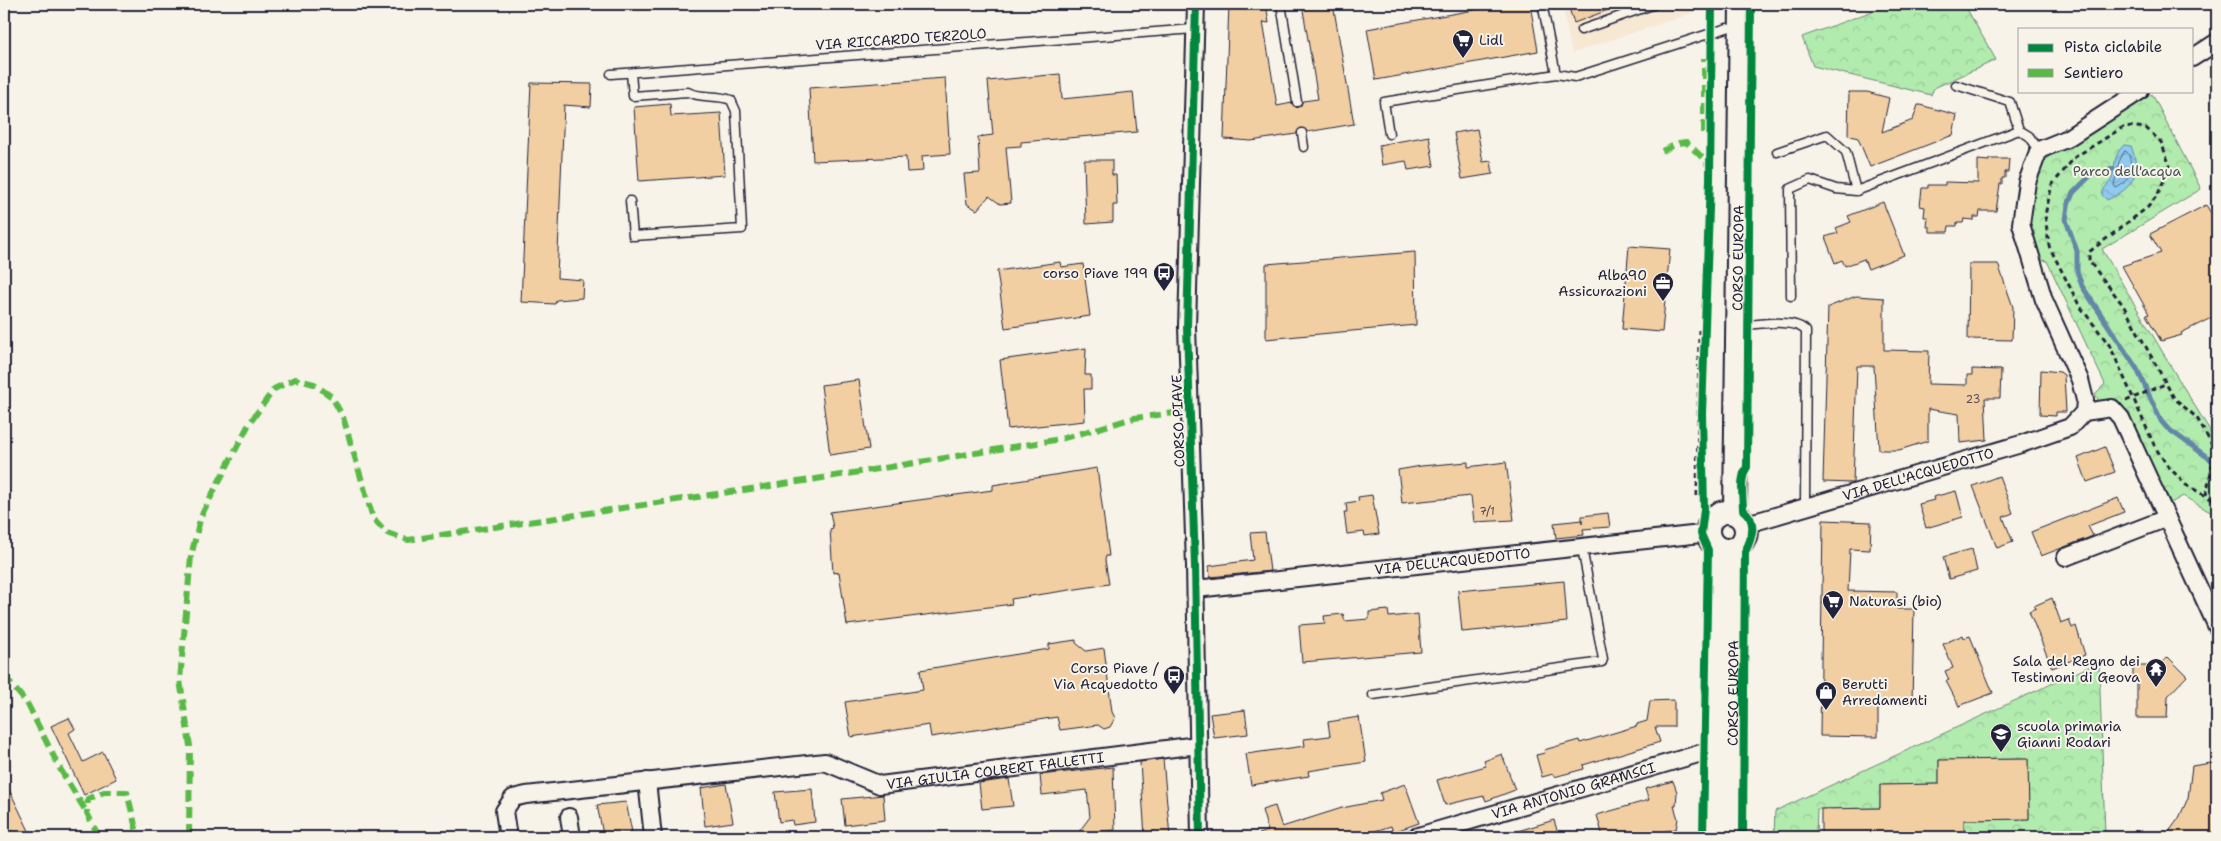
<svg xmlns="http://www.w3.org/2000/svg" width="2221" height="841" viewBox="0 0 2221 841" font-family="'Shantell Sans',sans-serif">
<defs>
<pattern id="forest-crowns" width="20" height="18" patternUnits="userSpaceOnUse" patternTransform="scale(1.25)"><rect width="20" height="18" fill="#b2ebae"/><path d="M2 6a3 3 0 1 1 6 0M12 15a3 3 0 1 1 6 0" fill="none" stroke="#99c997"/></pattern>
<pattern id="water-waves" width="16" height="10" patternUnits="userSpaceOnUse" patternTransform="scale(1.25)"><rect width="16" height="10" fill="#90caef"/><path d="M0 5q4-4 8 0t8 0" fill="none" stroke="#7cadce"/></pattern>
</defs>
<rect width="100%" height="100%" fill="#f7f3e8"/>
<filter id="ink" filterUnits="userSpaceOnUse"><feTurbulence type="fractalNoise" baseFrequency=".02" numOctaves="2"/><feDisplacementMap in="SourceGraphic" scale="10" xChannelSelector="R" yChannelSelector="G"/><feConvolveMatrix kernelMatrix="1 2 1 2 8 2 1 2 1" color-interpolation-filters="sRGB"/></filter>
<g filter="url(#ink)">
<path fill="#f6e8d3" d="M 1562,4 L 1707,4 L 1707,8 L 1572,53 Z"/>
<path fill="url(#forest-crowns)" stroke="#6a8674" d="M 1892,4 L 1964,4 L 1996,60 L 1934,88 L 1931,95 L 1813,66 L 1802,37 Z
M 2152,94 L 2201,189 L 2102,249 L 2176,375 L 2217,442 L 2217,516 L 2183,496 L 2171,503 L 2125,410 L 2100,403 L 2095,394 L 2105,384 L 2047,261 L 2035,258 L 2027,230 L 2032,193 L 2044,162 L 2049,156 Z
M 2099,662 L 2105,834 L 2102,837 L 1964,837 L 1964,820 L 2029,819 L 2028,759 L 1939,760 L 1939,784 L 1880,785 L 1880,808 L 1817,809 L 1816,837 L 1774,837 L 1775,811 Z"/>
<path fill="url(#water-waves)" stroke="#6487a7" d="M 2124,145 L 2131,146 C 2142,173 2134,188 2107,200 L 2102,195 C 2103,187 2109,185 2112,178 C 2116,164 2113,155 2124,145 Z"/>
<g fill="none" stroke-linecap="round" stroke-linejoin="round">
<path stroke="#4e6583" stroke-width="1" d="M 2125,151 L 2128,153 C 2134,167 2131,181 2116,188 L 2114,185 L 2119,162 Z"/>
<path stroke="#6487a7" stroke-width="5" d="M 2113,169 L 2092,174 L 2073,193 L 2068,205 L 2066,220 L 2077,251 L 2077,271 L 2082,286 L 2137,369 L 2161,421 L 2167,428 L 2217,464"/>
</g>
<path fill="#f2cfa3" stroke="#22223b" d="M 1229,4 L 1266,4 L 1269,23 L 1263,22 L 1277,106 L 1292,103 L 1297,108 L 1303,101 L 1318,99 L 1302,4 L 1333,4 L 1354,124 L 1307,132 L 1301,128 L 1296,134 L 1251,141 L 1224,139 Z
M 1508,4 L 1530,4 L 1538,51 L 1376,80 L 1367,29 Z
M 1582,4 L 1621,4 L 1621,5 L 1574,23 L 1569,8 Z
M 1060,74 L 1062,99 L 1133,92 L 1137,132 L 1021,142 L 1021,146 L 1006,147 L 1011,203 L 1000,204 L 989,196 L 977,210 L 967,204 L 964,174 L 980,173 L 978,137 L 993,135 L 988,81 Z
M 945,78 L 950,154 L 922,156 L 923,171 L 907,172 L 906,157 L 813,161 L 809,88 Z
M 531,83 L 592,84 L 591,107 L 564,105 L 557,278 L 583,280 L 582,298 L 556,300 L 555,304 L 521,302 Z
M 1849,92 L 1867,92 L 1889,98 L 1882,132 L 1913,120 L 1918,105 L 1920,105 L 1957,115 L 1953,135 L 1870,167 L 1858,138 L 1848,135 Z
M 670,104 L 671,116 L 721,113 L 725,175 L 639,181 L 634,107 Z
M 1477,129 L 1483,162 L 1491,161 L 1493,174 L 1462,179 L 1454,133 Z
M 1429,136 L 1434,166 L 1408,170 L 1406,161 L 1382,165 L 1379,145 Z
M 1989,159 L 2009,159 L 2008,172 L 2005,172 L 2005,178 L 2002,178 L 2002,184 L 2000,184 L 1996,211 L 1980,211 L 1979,217 L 1974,217 L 1974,220 L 1964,219 L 1963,223 L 1957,223 L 1957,226 L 1949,226 L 1948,232 L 1930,232 L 1930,227 L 1927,227 L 1928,217 L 1924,217 L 1925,207 L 1920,206 L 1922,188 L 1928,188 L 1928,185 L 1945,185 L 1945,182 L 1978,183 L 1978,160 L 1989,161 Z
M 1084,160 L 1112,160 L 1112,175 L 1116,175 L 1117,205 L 1113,205 L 1113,222 L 1086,224 Z
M 1883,202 L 1904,255 L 1868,269 L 1864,259 L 1845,266 L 1842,260 L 1835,263 L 1825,237 L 1838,233 L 1836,228 L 1851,222 L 1848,216 Z
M 2206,205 L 2217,223 L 2217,315 L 2181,333 L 2182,335 L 2161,341 L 2146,315 L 2149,314 L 2122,266 L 2161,253 L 2150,234 Z
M 1629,246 L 1670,249 L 1662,332 L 1622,329 Z
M 1415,252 L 1416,325 L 1266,339 L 1266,264 Z
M 1060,262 L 1061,267 L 1083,264 L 1090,316 L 1005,328 L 997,271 Z
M 1969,264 L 1998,264 L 2013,307 L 2012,340 L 1968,339 Z
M 1856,296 L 1884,298 L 1884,350 L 1929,351 L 1928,384 L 1967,385 L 1967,375 L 1972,375 L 1972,369 L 2001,370 L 2000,398 L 1985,398 L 1987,440 L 1960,443 L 1959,414 L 1928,409 L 1928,441 L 1899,450 L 1879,450 L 1874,366 L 1857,366 L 1853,483 L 1823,482 L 1828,307 Z
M 1086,348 L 1085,375 L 1091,375 L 1091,389 L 1084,389 L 1085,421 L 1008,429 L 1000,360 Z
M 2041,370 L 2060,372 L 2064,375 L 2066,412 L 2056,412 L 2056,416 L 2040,415 Z
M 859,380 L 869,449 L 830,455 L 821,385 Z
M 2105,447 L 2115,472 L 2087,482 L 2078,458 Z
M 1468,462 L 1468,467 L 1506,462 L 1514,520 L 1474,522 L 1471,496 L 1402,503 L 1398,470 L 1421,466 Z
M 1097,468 L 1109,556 L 1106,556 L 1105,560 L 1109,584 L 1011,599 L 1012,604 L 847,625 L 839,572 L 833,573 L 830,529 L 833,528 L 830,512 L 993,490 L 993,485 Z
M 1999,476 L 2013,513 L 2003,517 L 2013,542 L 1997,548 L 1973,486 Z
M 1956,491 L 1963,517 L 1926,528 L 1919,504 L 1934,500 L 1933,497 Z
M 1372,495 L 1379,534 L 1365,536 L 1364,532 L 1347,534 L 1344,512 L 1347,512 L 1346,503 L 1359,501 L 1358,497 Z
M 2118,498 L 2124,512 L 2088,526 L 2093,536 L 2041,556 L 2031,532 Z
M 1608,513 L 1610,527 L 1583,529 L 1584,535 L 1556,538 L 1554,523 L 1582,520 L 1582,524 L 1582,516 Z
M 1823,520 L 1871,522 L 1870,550 L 1850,549 L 1848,591 L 1897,592 L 1897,609 L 1914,609 L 1912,703 L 1878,703 L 1878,737 L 1820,736 Z
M 1265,532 L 1270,571 L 1210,577 L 1209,566 L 1253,560 L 1250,533 Z
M 1972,549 L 1977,571 L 1949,579 L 1943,557 Z
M 1564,581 L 1567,622 L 1462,632 L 1458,591 Z
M 2052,598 L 2061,623 L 2069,620 L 2072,628 L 2076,626 L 2085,655 L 2052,668 L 2029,611 L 2036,608 L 2034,606 Z
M 1388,610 L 1389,617 L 1418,614 L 1421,652 L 1302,662 L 1299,625 L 1325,623 L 1324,616 L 1343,614 L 1345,621 L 1369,619 L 1369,612 Z
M 1963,635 L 1964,638 L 1970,636 L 1993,693 L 1959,706 L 1946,681 L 1949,680 L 1945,671 L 1953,668 L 1943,644 Z
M 1076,640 L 1076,643 L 1086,651 L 1104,648 L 1112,712 L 1115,718 L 1110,727 L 1104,729 L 1098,725 L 1060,730 L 1057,717 L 931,737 L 929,725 L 851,737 L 845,702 L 923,690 L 920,670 L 1049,649 L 1049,644 Z
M 2168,657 L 2187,676 L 2168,696 L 2167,718 L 2137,718 L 2137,680 L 2133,681 L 2133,666 L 2158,666 Z
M 1674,700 L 1674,727 L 1655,727 L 1660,742 L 1583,765 L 1584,769 L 1554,777 L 1553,774 L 1542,777 L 1536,755 L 1545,753 L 1544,750 L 1579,740 L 1580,743 L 1637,726 L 1637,724 L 1647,721 L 1650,701 Z
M 1245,710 L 1248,734 L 1214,738 L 1210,714 Z
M 1359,717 L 1366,762 L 1308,771 L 1309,776 L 1251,785 L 1246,754 L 1305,746 L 1304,739 L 1330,736 L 1328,722 Z
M 69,718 L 75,729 L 69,733 L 83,762 L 103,752 L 116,779 L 84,795 L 51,726 Z
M 1502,754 L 1515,790 L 1486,801 L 1484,796 L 1445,805 L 1437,780 L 1486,766 L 1484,761 Z
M 1163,759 L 1170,837 L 1145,837 L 1140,762 Z
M 2028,759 L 2029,819 L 1964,820 L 1964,837 L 1821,837 L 1821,809 L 1880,808 L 1880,785 L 1939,784 L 1939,760 Z
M 2211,763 L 2217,769 L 2217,837 L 2165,837 L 2179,818 L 2188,798 L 2192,766 Z
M 1113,767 L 1115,830 L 1095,832 L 1090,837 L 1075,837 L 1090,817 L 1087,790 L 1042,795 L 1040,775 Z
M 4,779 L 32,837 L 14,837 L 4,815 Z
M 1009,779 L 1013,806 L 982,809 L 979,783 Z
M 1673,781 L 1677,792 L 1676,806 L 1674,806 L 1678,819 L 1676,829 L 1638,837 L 1603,837 L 1597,815 L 1649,800 L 1645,789 Z
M 726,784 L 733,822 L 705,826 L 701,788 Z
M 1405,784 L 1419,823 L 1393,832 L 1391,826 L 1356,837 L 1259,837 L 1259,834 L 1268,831 L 1262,810 L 1275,806 L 1282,827 L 1342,808 L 1382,800 L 1380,793 Z
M 812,789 L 815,822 L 793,825 L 792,820 L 779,822 L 775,792 Z
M 883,795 L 885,820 L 845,825 L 842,799 Z
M 626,802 L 632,832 L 603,834 L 597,805 Z
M 1554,820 L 1559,837 L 1508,837 L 1508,834 Z"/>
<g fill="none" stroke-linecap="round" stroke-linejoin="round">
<g stroke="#22223b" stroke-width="11">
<path id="service" d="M 1281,4 L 1297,102
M 1543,8 L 1556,74
M 1581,30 L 1655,4
M 611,74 L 1194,29
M 1956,85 L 2010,102 L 2019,130
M 1302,133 L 1304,147
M 1389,134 L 1384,102 L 1556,74 L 1575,77 L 1727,28
M 1777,152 L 1827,135 L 1846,152 L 1856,191 L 2019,130 L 2029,136 L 2039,150
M 630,201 L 633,236 L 742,229 L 736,111 L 731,100 C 717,94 701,99 688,92 L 633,96 L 631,73
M 1791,296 L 1790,189 L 1810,180 L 1836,189 L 1856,191
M 1738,326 C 1755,325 1794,317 1806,331 L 1805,506
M 1373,695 L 1602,662 L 1603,659 L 1582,548"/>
</g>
<g stroke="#22223b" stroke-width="20">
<g id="minor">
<path d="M 1196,4 L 1187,327 L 1195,566 L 1200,837"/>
<path d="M 2192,58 L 2217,42"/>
<path d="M 2084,412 L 2112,408 L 2121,418 L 2217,627"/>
<path id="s1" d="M 1745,523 L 1758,521 L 2021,444 L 2070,427 L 2084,412 L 2085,400 L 2080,380 L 2044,300 L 2021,224 L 2027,182 L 2039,150 L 2066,139 L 2140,91"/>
<path d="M 2066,557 L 2167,518"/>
<path id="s2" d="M 1196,589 L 1701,534 L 1707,530"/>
<path d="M 647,781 L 653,837"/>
<path d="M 569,817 L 572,837"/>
<path id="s3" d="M 508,837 L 504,811 L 513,798 L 526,795 L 825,762 L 880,785 L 1198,745"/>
<path id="s4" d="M 1415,837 L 1705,752 L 1723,749"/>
</g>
</g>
<g stroke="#22223b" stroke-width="26">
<g id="secondary">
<circle cx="1727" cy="531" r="19"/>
<path id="s5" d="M 1735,512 L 1741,4"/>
<path d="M 1713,837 L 1718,548"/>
<path id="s6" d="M 1732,837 L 1734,549"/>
</g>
</g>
<path stroke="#22223b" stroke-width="3" stroke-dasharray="5 4" stroke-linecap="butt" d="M 2126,401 L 2167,383
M 2217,454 L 2197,418 L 2174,398 L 2123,305 L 2089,261 L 2089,252 L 2148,207 L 2158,194 L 2170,166 L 2161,142 L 2146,128 L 2125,126 L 2075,157 L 2052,185 L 2045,215 L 2049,246 L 2079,305 L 2110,346 L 2155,447 L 2167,465 L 2186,485 L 2217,502
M 2206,495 L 2212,467 L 2217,455
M 1697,496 L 1699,330"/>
<use href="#service" stroke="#f7f3e8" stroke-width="8"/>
<use href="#minor" stroke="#f7f3e8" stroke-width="16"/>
<use href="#secondary" stroke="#f7f3e8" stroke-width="22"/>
<path stroke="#58b947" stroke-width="6" stroke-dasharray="12 6" stroke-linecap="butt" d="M 1704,133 L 1704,58
M 1662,151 L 1679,143 L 1686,142 L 1707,162 L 1707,166
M 4,676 L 27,703 L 59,767 L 87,813
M 99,837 L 87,813 L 88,799 L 104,792 L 127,792 L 138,837
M 189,837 L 190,746 L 180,680 L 191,556 L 201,516 L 249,424 L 274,389 L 295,379 L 314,384 L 332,397 L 343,417 L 373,518 L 387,533 L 408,540 L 804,481 L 1061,439 L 1134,418 L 1190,411"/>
<g stroke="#f7f3e8" stroke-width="11">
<path id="cycleway" d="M 1196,4 L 1187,327 L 1195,566 L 1200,837
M 1703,837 L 1708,550 L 1701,534 L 1704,509 L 1702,414 L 1710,179 L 1712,4
M 1743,837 L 1745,552 C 1752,538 1758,521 1743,510 C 1743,497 1739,479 1747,467 L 1751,4"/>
</g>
<use href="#cycleway" stroke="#00873e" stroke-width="8"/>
</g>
</g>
<defs>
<g id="supermarket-pin" transform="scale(1.125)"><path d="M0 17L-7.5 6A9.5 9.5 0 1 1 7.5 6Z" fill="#22223b" stroke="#f7f3e8"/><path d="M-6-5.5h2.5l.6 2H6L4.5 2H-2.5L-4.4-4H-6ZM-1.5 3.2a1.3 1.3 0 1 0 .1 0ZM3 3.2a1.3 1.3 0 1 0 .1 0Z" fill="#fff"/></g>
<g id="bus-pin" transform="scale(1.125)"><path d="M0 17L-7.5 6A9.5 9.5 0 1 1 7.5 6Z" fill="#22223b" stroke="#f7f3e8"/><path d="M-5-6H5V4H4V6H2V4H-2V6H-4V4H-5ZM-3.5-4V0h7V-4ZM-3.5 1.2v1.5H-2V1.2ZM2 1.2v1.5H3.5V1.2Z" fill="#fff"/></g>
<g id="office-pin" transform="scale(1.125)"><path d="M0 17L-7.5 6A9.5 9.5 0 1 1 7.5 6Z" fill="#22223b" stroke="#f7f3e8"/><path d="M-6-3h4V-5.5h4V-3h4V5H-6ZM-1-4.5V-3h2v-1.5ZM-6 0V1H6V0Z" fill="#fff"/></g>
<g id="temple-pin" transform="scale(1.125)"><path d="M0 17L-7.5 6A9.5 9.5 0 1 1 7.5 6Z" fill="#22223b" stroke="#f7f3e8"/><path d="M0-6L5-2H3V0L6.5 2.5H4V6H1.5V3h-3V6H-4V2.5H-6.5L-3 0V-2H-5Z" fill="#fff"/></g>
<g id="shop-pin" transform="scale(1.125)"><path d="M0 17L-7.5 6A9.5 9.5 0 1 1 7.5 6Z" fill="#22223b" stroke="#f7f3e8"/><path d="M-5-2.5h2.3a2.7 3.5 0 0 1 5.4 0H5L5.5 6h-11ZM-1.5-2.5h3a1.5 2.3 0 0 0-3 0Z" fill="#fff"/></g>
<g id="school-pin" transform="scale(1.125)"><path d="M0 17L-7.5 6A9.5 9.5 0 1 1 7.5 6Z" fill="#22223b" stroke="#f7f3e8"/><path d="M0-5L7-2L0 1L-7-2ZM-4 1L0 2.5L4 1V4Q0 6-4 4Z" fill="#fff"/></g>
</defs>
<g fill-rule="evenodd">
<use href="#supermarket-pin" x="1463" y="40"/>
<use href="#bus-pin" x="1164" y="273"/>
<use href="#office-pin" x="1663" y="283"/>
<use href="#supermarket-pin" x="1833" y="601"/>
<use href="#temple-pin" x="2156" y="669"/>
<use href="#bus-pin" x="1174" y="676"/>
<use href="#shop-pin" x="1826" y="692"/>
<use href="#school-pin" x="2001" y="734"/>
</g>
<g text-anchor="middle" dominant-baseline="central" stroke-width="4" stroke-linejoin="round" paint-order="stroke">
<g font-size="11" fill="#564d55">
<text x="1973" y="399">23</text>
<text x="1487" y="511">7/1</text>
</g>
<g font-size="14" fill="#22223b" stroke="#f7f3e8">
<text transform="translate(901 39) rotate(-4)">VIA RICCARDO TERZOLO</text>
<text stroke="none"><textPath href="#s5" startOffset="254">CORSO EUROPA</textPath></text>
<text transform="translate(1178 421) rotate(-92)">CORSO PIAVE</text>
<text stroke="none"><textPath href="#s1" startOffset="180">VIA DELL'ACQUEDOTTO</textPath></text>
<text stroke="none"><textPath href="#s2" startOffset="258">VIA DELL'ACQUEDOTTO</textPath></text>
<text stroke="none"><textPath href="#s6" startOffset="144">CORSO EUROPA</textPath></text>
<text stroke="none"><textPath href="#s3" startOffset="532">VIA GIULIA COLBERT FALLETTI</textPath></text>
<text stroke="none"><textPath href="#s4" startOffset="165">VIA ANTONIO GRAMSCI</textPath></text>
</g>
<g font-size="14" fill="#22223b" stroke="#f7f3e8" text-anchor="start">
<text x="1479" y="40">Lidl</text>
<text x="1148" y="273" text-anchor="end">corso Piave 199</text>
<text x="1647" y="275" text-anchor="end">Alba90<tspan x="1647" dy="16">Assicurazioni</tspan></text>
<text x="1849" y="601">Naturasi (bio)</text>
<text x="2140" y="661" text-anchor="end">Sala del Regno dei<tspan x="2140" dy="16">Testimoni di Geova</tspan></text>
<text x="1158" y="668" text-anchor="end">Corso Piave /<tspan x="1158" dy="16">Via Acquedotto</tspan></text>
<text x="1842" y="684">Berutti<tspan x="1842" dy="16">Arredamenti</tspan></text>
<text x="2017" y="726">scuola primaria<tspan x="2017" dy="16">Gianni Rodari</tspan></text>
</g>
<g font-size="14" fill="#465458" stroke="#f7f3e8">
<text x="2127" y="171">Parco dell'acqua</text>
</g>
</g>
<rect width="2221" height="841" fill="none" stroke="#f7f3e8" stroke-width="20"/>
<rect x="10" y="10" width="2201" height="821" fill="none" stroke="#22223b" stroke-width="2" filter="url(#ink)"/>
<rect x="2018" y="28" width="175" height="65" fill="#f7f3e8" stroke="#a29fa3"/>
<rect x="2028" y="44" width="25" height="8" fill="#00873e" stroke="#a29fa3"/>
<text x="2064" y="52" font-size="15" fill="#22223b">Pista ciclabile</text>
<rect x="2028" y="69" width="25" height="8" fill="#58b947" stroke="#a29fa3"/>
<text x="2064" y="78" font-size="15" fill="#22223b">Sentiero</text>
</svg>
